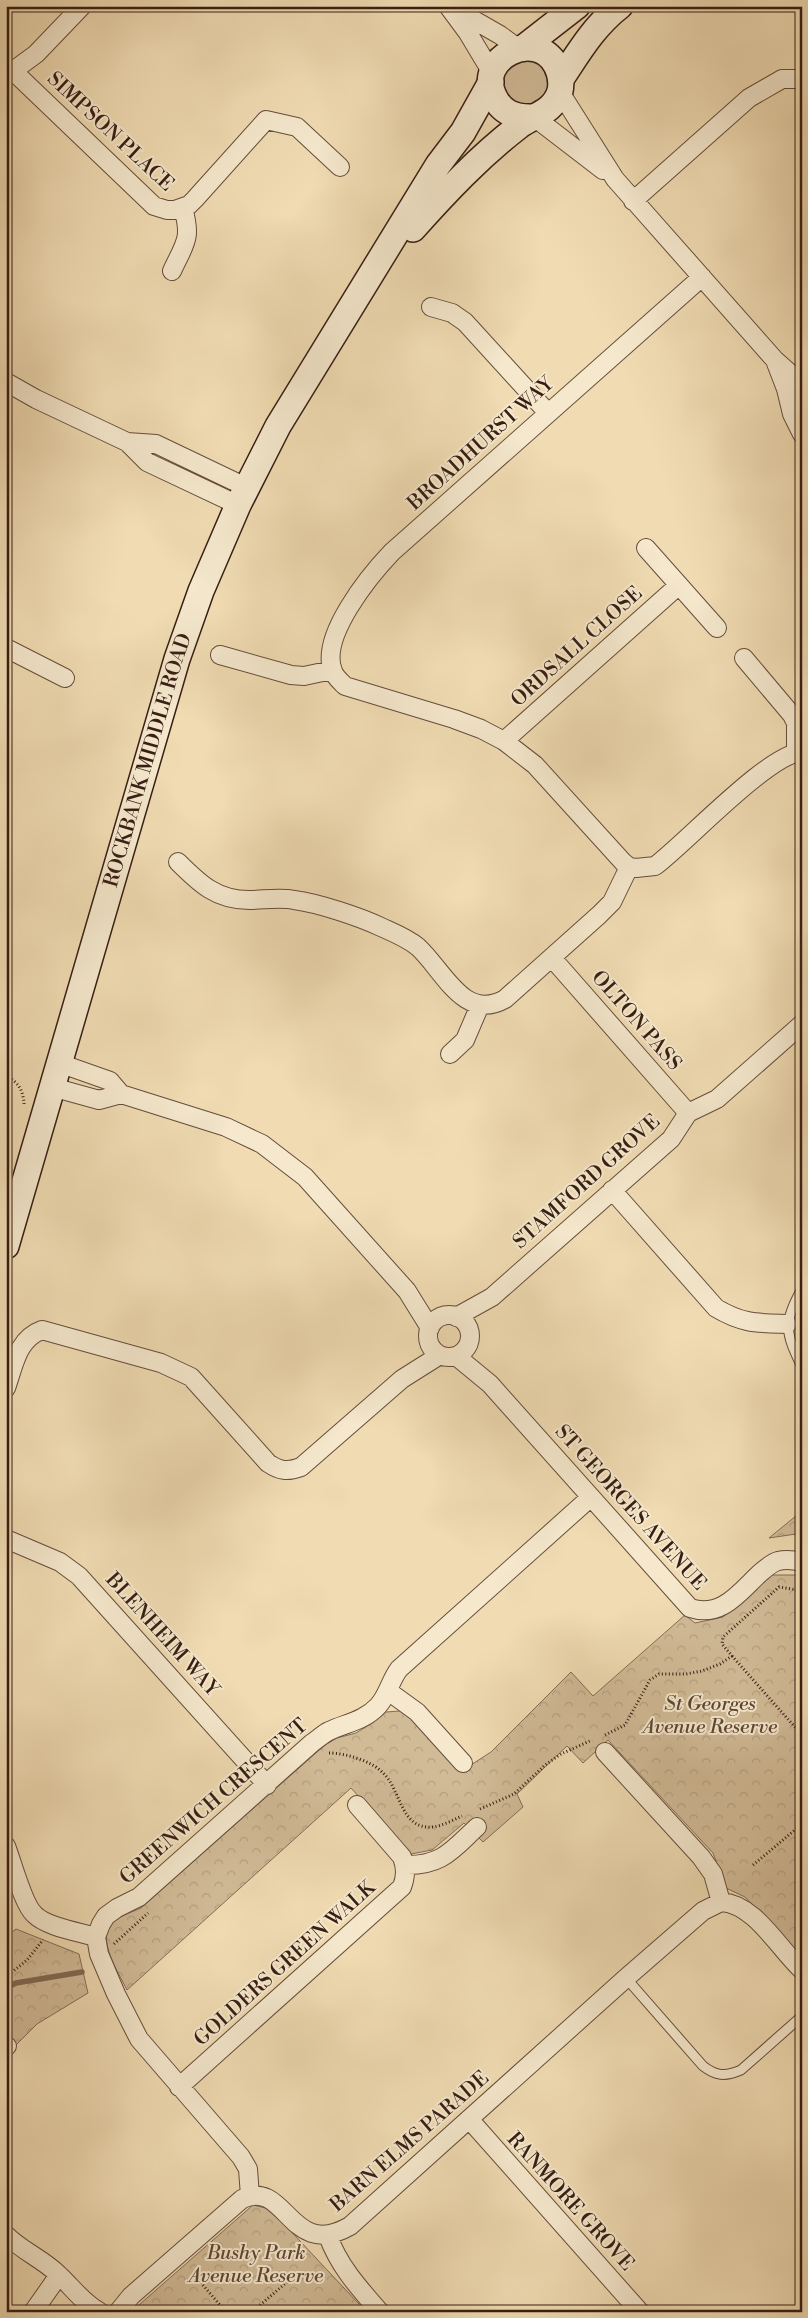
<svg xmlns="http://www.w3.org/2000/svg" width="808" height="2318" viewBox="0 0 808 2318" font-family="'Libre Bodoni',serif">
<defs>
<pattern id="forest-crowns" width="20" height="18" patternUnits="userSpaceOnUse" patternTransform="scale(1.25)"><rect width="20" height="18" fill="#d1bb97"/><path d="M2 6a3 3 0 1 1 6 0M12 15a3 3 0 1 1 6 0" fill="none" stroke="#b4a081"/></pattern>
</defs>
<rect width="100%" height="100%" fill="#f0dbb2"/>
<filter id="stains"><feTurbulence type="fractalNoise" baseFrequency=".004" numOctaves="4"/><feColorMatrix values="0 0 0 0 .2 0 0 0 0 .09 0 0 0 0 .02 0 0 0 .5 -.17"/></filter>
<radialGradient id="worn" r=".72"><stop offset=".6" stop-color="#630" stop-opacity="0"/><stop offset="1" stop-color="#630" stop-opacity=".3"/></radialGradient>
<path fill="#d1bb97" stroke="#846c56" d="M503 83a23 23 0 1 1 46 0a23 23 0 1 1-46 0Z"/>
<path fill="url(#forest-crowns)" stroke="#846c56" d="M 802,1511 L 802,1535 L 796,1534 L 769,1538 Z
M 771,1575 L 800,1575 L 802,1577 L 802,1960 L 745,1897 L 726,1888 L 713,1853 L 608,1740 L 583,1763 L 567,1746 L 517,1794 L 523,1807 L 483,1842 L 464,1823 L 432,1850 L 411,1854 L 351,1788 L 127,1990 C 119,1973 95,1938 113,1922 C 120,1916 132,1912 141,1908 L 325,1745 L 337,1738 L 356,1733 L 374,1722 L 386,1712 L 400,1711 L 411,1718 L 460,1772 L 491,1752 L 571,1672 L 593,1696 L 685,1615 L 695,1623 L 723,1617 Z
M 16,1929 L 79,1954 L 88,1993 L 37,2024 L 16,2045 L 6,2036 L 6,1937 Z
M 253,2205 L 270,2209 L 359,2304 L 357,2312 L 131,2312 Z"/>
<g fill="none" stroke-linecap="round" stroke-linejoin="round">
<path stroke="#806952" stroke-width="5.5" d="M 6,1988 L 16,1983 L 82,1972"/>
<g stroke="#654d3c" stroke-width="11">
<path id="lane" d="M 802,1289 C 782,1323 786,1334 802,1367
M 626,1978 L 703,2066 C 716,2076 725,2077 741,2070 L 802,2016"/>
</g>
<g stroke="#654d3c" stroke-width="20">
<path id="street" d="M 448,6 L 468,33 L 492,73
M 453,8 L 500,35 L 518,48
M 13,71 L 154,206 L 167,210 L 175,210 L 189,205 L 195,199 L 266,120 L 297,127 L 340,167
M 6,76 L 36,54 L 82,6
M 560,92 L 615,179 L 775,360 L 802,384
M 534,117 L 603,170
M 633,201 L 749,98 L 782,79 L 802,79
M 172,271 C 185,243 192,239 183,208
M 702,277 L 392,552 C 370,575 319,637 333,671 C 335,677 340,681 345,686 L 454,719 L 481,729 L 504,741 L 535,765 L 623,862 L 629,867 L 636,868 L 655,866 C 686,843 769,753 802,752
M 431,307 L 452,313 L 465,322 L 548,413
M 776,363 L 786,389 L 792,414 L 802,434
M 6,382 L 36,399 L 127,442 L 147,462 L 238,505
M 127,442 L 156,444 L 246,487
M 646,548 L 717,628
M 6,648 L 65,678
M 220,655 L 291,675 L 304,676 L 332,670
M 744,658 L 792,715 L 796,723 L 796,752
M 504,741 L 679,585
M 178,862 C 199,883 216,900 249,900 C 264,900 280,897 294,900 C 318,903 360,917 381,927 C 394,933 407,938 418,947 C 444,971 464,1022 505,999 L 599,915 L 612,902 L 629,867
M 552,958 L 688,1113
M 450,1054 L 465,1040 L 480,1005
M 59,1063 L 110,1081 L 121,1094 L 226,1127 L 262,1144 L 305,1177 L 407,1291 L 430,1328
M 52,1087 L 99,1100 L 121,1094
M 612,1190 L 716,1308 C 743,1324 757,1323 787,1324
M428 1336a21 21 0 1 1 42 0a21 21 0 1 1-42 0Z
M 456,1317 L 492,1297 L 671,1139 L 688,1113 L 717,1099 L 802,1024
M 456,1356 L 490,1384 L 690,1608 C 721,1618 738,1594 759,1574 C 765,1569 771,1563 778,1561 C 786,1559 794,1560 802,1562
M 6,1388 C 14,1366 17,1339 42,1330 L 161,1363 L 191,1377 L 268,1463 C 280,1471 287,1472 301,1467 L 402,1379 L 440,1355
M 6,1539 L 60,1562 L 79,1576 L 267,1785
M 388,1691 L 417,1712 L 463,1763
M 605,1752 L 701,1857 L 713,1874 L 721,1902 C 755,1904 778,1948 802,1970
M 6,1846 C 12,1861 23,1904 34,1914 C 46,1927 80,1932 96,1937
M 405,1865 C 442,1866 452,1850 477,1827
M 6,2047 L 7,2046
M 179,2087 L 402,1887 C 406,1876 406,1868 402,1857 L 357,1805
M 469,2119 L 640,2312
M 250,2196 L 248,2169 L 241,2157 L 139,2039 L 116,1994 L 99,1954 L 96,1937 L 101,1924 L 106,1916 L 117,1908 L 139,1897 L 312,1743 C 318,1739 323,1734 329,1731 C 346,1723 364,1721 378,1706 C 388,1695 390,1681 399,1669 L 591,1497
M 6,2235 C 22,2251 43,2259 59,2275 C 73,2288 83,2303 100,2312
M 328,2236 C 339,2266 358,2287 380,2312
M 33,2312 L 59,2275
M 118,2312 L 131,2296 L 242,2199 C 287,2178 289,2261 350,2226 L 626,1978 L 703,1911 L 721,1902"/>
</g>
<g stroke="#371e14" stroke-width="28">
<g id="secondary">
<path d="M 523,48 L 577,6"/>
<path d="M 561,79 C 579,52 594,26 620,6"/>
<path d="M 413,229 C 446,192 479,157 519,126 C 534,115 554,112 560,91 C 562,82 560,73 556,65 C 536,28 475,58 494,96 C 501,112 514,117 530,117"/>
<path id="s1" d="M 6,1246 L 177,659 L 201,591 L 238,505 L 278,426 L 438,165 L 463,132 L 491,82"/>
</g>
</g>
<path stroke="#371e14" stroke-width="3" stroke-dasharray="1 2.5" stroke-linecap="butt" d="M 6,1075 C 18,1083 23,1089 24,1104
M 732,1656 L 802,1735
M 605,1735 L 625,1725 L 650,1680 L 659,1674 L 686,1674 L 702,1671 L 720,1664 L 732,1656 L 722,1644 L 723,1637 L 779,1587 L 798,1590 L 800,1579
M 329,1753 C 345,1753 372,1761 383,1773 C 401,1789 400,1830 433,1827 C 442,1826 453,1820 462,1816
M 480,1809 L 514,1794 L 545,1765 L 561,1754 L 592,1740
M 753,1865 L 802,1824
M 114,1944 L 148,1913
M 6,1977 L 27,1960 L 43,1940
M 196,2277 L 226,2312
M 252,2312 L 294,2276"/>
<use href="#lane" stroke="#f5e8cd" stroke-width="9"/>
<use href="#street" stroke="#f5e8cd" stroke-width="18"/>
<use href="#secondary" stroke="#f5e8cd" stroke-width="25"/>
</g>
<g text-anchor="middle" dominant-baseline="central" stroke-width="4" stroke-linejoin="round" paint-order="stroke">
<g font-size="20" fill="#371e14" stroke="#f5e8cd">
<text transform="translate(110 132) rotate(43)">SIMPSON PLACE</text>
<text transform="translate(481 444) rotate(-42)">BROADHURST WAY</text>
<text transform="translate(577 647) rotate(-42)">ORDSALL CLOSE</text>
<text stroke="none"><textPath href="#s1" startOffset="506">ROCKBANK MIDDLE ROAD</textPath></text>
<text transform="translate(636 1021) rotate(49)">OLTON PASS</text>
<text transform="translate(587 1182) rotate(-42)">STAMFORD GROVE</text>
<text transform="translate(630 1508) rotate(48)">ST GEORGES AVENUE</text>
<text transform="translate(162 1635) rotate(48)">BLENHEIM WAY</text>
<text transform="translate(214 1802) rotate(-41)">GREENWICH CRESCENT</text>
<text transform="translate(285 1964) rotate(-42)">GOLDERS GREEN WALK</text>
<text transform="translate(410 2142) rotate(-41)">BARN ELMS PARADE</text>
<text transform="translate(570 2202) rotate(48)">RANMORE GROVE</text>
</g>
<g font-size="20" font-style="italic" fill="#5e4535" stroke="#f5e8cd">
<text x="710" y="1704">St Georges<tspan x="710" dy="23">Avenue Reserve</tspan></text>
<text x="256" y="2253">Bushy Park<tspan x="256" dy="23">Avenue Reserve</tspan></text>
</g>
</g>
<rect width="808" height="2318" fill="none" stroke="#f0dbb2" stroke-width="25"/>
<rect x="8" y="8" width="793" height="2303" fill="none" stroke="#371e14" stroke-width="2.5"/>
<rect x="12" y="12" width="783" height="2293" fill="none" stroke="#371e14"/>
<rect width="100%" height="100%" filter="url(#stains)"/>
<rect width="100%" height="100%" fill="url(#worn)"/>
</svg>
